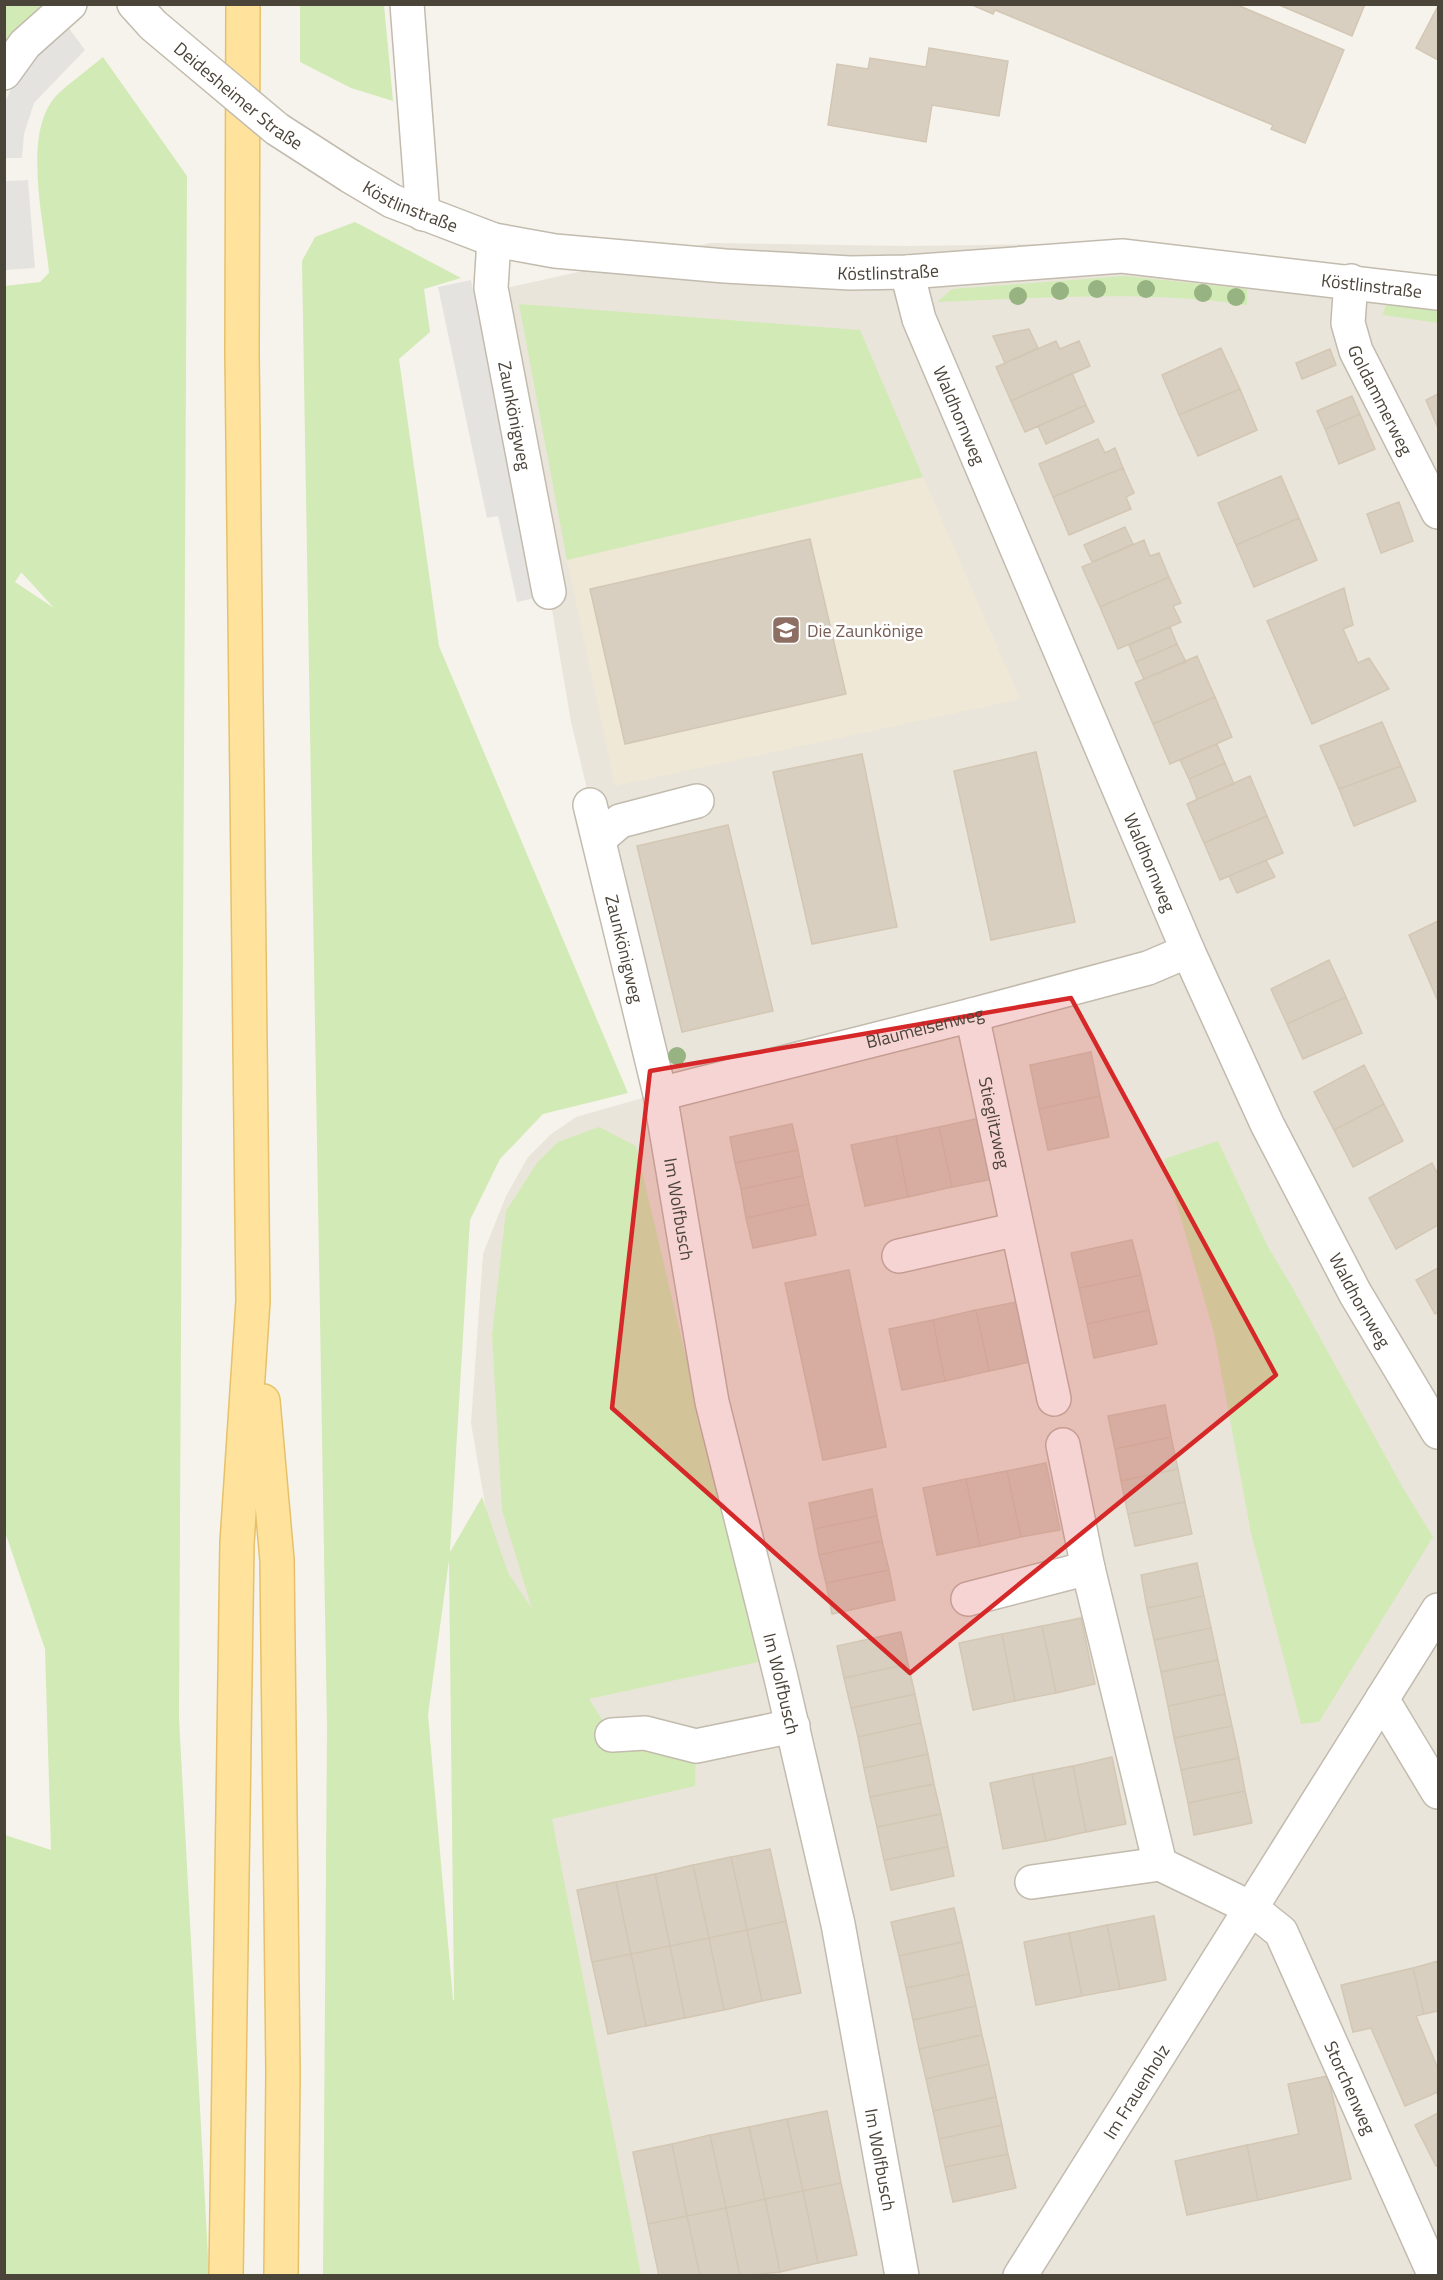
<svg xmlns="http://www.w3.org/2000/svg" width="1443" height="2280" viewBox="0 0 1443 2280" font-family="'Titillium Web',sans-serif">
<rect width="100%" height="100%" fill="#f6f3ec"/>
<path fill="#eae5da" d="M 710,243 L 908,246 L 1130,243 L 1438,282 L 1438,2275 L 632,2275 L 527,1747 L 471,1423 L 483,1254 L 506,1196 L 528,1157 L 550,1135 L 576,1117 L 660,1093 L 571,722 L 549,592 L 506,288 Z"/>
<path fill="#efe8d6" d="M 923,477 L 1020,699 L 615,786 L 567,560 Z"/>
<path fill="#d2eab5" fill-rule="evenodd" d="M 5,5 L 41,5 L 5,50 Z
M 300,5 L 384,5 L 393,101 L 351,88 L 300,62 Z
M 103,57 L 187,176 L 179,1718 L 209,2275 L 4,2275 L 5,1835 L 51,1850 L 45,1649 L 4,1529 L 4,286 L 40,282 L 49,273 C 45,226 21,134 56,96 C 70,82 88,70 103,57 ZM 21,573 L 22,573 L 54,608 L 15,582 Z
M 355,222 L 461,278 L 424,289 L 430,332 L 399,359 L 439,646 L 628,1093 L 543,1114 L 500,1159 L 470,1220 L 450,1552 L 482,1497 L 508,1573 L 532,1609 L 502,1510 L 492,1335 L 506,1211 L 537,1163 L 558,1142 L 599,1127 L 636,1146 L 758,1662 L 589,1699 L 612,1735 L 696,1746 L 695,1786 L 552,1819 L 641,2275 L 323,2275 L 327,1728 L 302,261 L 315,237 ZM 449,1560 L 454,2000 L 453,2000 L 428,1715 Z
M 1125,276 L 1247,289 L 1247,305 C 1145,290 1040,298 937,302 L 952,289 Z
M 1386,303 L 1438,310 L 1438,323 L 1383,315 Z
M 519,304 L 860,330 L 923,477 L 567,560 Z
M 1218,1141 L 1268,1247 L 1292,1287 L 1403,1488 L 1433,1537 L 1319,1722 L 1301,1724 L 1251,1533 L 1214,1333 L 1164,1159 Z"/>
<path fill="#e5e3e0" d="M 68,27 L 85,50 L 34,103 L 24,134 L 22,158 L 5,158 L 4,105 L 10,91 L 33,59 Z
M 28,180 L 35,268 L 5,270 L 5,181 Z
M 471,280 L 539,597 L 517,602 L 498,516 L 487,518 L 438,287 Z"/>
<path fill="#d8cfc1" stroke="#d3c7b4" stroke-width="1.5" d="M 970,4 L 1235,4 L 1344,50 L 1305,143 L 1271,129 L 1273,125 L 995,10 L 993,14 Z
M 1277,4 L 1365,4 L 1352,36 Z
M 1438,6 L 1438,60 L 1416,48 Z
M 929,48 L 1008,61 L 999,116 L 932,105 L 926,142 L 828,125 L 837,64 L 868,69 L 870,58 L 926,67 Z
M 1029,329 L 1038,348 L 1005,363 L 993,336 Z
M 1056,341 L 1060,349 L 1079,341 L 1090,366 L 1011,401 L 996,367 Z
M 1221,348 L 1240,389 L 1179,415 L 1162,375 Z
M 1330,349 L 1336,365 L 1302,379 L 1296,363 Z
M 1072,373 L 1086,405 L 1025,432 L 1011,401 Z
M 1240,389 L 1257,430 L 1198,456 L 1179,415 Z
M 1438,394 L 1438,428 L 1426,400 Z
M 1352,396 L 1360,414 L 1325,429 L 1317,411 Z
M 1086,405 L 1094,422 L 1046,444 L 1038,426 Z
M 1360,414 L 1375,449 L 1339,464 L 1325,429 Z
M 1098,439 L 1105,453 L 1115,448 L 1123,468 L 1053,497 L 1039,464 Z
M 1123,468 L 1134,493 L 1126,497 L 1131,509 L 1069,535 L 1053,497 Z
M 1281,476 L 1299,518 L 1236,545 L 1218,503 Z
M 1399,502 L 1413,541 L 1381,553 L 1367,514 Z
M 1299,518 L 1317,560 L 1254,587 L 1236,545 Z
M 1125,527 L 1133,544 L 1092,562 L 1084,545 Z
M 810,539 L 846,694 L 625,744 L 590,589 Z
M 1144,540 L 1150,556 L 1159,553 L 1169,577 L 1100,607 L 1082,567 Z
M 1169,577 L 1181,603 L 1173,606 L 1181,622 L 1118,649 L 1100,607 Z
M 1344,588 L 1353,625 L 1343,629 L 1358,663 L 1369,658 L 1389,689 L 1312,724 L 1267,621 Z
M 1170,627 L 1177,644 L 1136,662 L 1129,645 Z
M 1177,644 L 1186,662 L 1144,679 L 1136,662 Z
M 1197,656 L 1215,697 L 1153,724 L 1135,683 Z
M 1215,697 L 1232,737 L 1170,764 L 1153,724 Z
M 1382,722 L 1401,766 L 1339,789 L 1320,746 Z
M 1217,744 L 1225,763 L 1189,779 L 1180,760 Z
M 1036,752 L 1075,922 L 991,940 L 954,771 Z
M 862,754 L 897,927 L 812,944 L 773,772 Z
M 1225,763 L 1234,784 L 1197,799 L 1189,779 Z
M 1401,766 L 1416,801 L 1354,826 L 1339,789 Z
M 1250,776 L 1267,816 L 1204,843 L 1187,804 Z
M 1267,816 L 1283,853 L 1220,880 L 1204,843 Z
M 728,825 L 773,1011 L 682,1032 L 637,846 Z
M 1266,860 L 1275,877 L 1237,893 L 1229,876 Z
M 1438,921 L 1438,1001 L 1409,935 Z
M 1329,960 L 1346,997 L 1287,1024 L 1271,989 Z
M 1346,997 L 1362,1033 L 1303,1059 L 1287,1024 Z
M 1091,1052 L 1100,1096 L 1039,1109 L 1030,1065 Z
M 1364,1065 L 1384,1104 L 1334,1130 L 1314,1092 Z
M 1100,1096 L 1109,1137 L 1048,1150 L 1039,1109 Z
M 1384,1104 L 1403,1141 L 1353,1167 L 1334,1130 Z
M 980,1118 L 993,1179 L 952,1187 L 939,1127 Z
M 792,1124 L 798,1150 L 735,1163 L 730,1137 Z
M 939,1127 L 952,1187 L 908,1197 L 896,1136 Z
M 896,1136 L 908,1197 L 865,1206 L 851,1145 Z
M 798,1150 L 803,1176 L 741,1189 L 735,1163 Z
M 1432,1163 L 1438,1175 L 1438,1225 L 1396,1249 L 1369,1198 Z
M 803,1176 L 809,1204 L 746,1218 L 741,1189 Z
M 809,1204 L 816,1235 L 753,1248 L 746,1218 Z
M 1132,1240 L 1141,1275 L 1079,1288 L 1071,1253 Z
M 1438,1268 L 1438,1312 L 1435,1314 L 1416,1280 Z
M 849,1270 L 886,1447 L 823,1460 L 785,1283 Z
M 1141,1275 L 1149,1310 L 1087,1324 L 1079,1288 Z
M 1017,1302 L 1030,1362 L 989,1371 L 976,1310 Z
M 976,1310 L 989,1371 L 945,1381 L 933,1320 Z
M 1149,1310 L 1157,1344 L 1094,1358 L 1087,1324 Z
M 933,1320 L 945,1381 L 902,1390 L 889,1329 Z
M 1165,1405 L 1171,1437 L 1115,1449 L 1108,1416 Z
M 1171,1437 L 1178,1469 L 1121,1481 L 1115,1449 Z
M 1046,1463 L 1060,1530 L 1021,1537 L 1007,1471 Z
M 1178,1469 L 1185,1502 L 1128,1514 L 1121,1481 Z
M 1007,1471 L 1021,1537 L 980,1546 L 966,1479 Z
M 966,1479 L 980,1546 L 937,1555 L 923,1488 Z
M 872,1489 L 877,1516 L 814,1529 L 809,1503 Z
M 1185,1502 L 1192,1534 L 1135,1546 L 1128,1514 Z
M 877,1516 L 882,1541 L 819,1555 L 814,1529 Z
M 882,1541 L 889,1570 L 826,1583 L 819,1555 Z
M 1197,1563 L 1204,1596 L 1147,1608 L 1141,1575 Z
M 889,1570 L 895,1600 L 832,1614 L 826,1583 Z
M 1204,1596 L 1211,1628 L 1154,1640 L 1147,1608 Z
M 1081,1618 L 1095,1684 L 1056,1693 L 1042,1626 Z
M 1042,1626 L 1056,1693 L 1015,1701 L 1002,1634 Z
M 1211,1628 L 1218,1660 L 1161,1672 L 1154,1640 Z
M 901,1632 L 908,1664 L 844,1678 L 837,1646 Z
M 1002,1634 L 1015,1701 L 973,1710 L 959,1643 Z
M 1218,1660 L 1225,1694 L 1168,1706 L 1161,1672 Z
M 908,1664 L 915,1694 L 851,1708 L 844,1678 Z
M 915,1694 L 921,1723 L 858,1737 L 851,1708 Z
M 1225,1694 L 1232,1726 L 1174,1738 L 1168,1706 Z
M 921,1723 L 928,1754 L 864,1768 L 858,1737 Z
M 1232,1726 L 1239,1758 L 1181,1770 L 1174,1738 Z
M 928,1754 L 934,1784 L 870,1797 L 864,1768 Z
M 1112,1757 L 1126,1824 L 1086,1832 L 1073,1766 Z
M 1239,1758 L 1245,1791 L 1188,1803 L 1181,1770 Z
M 1073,1766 L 1086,1832 L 1046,1841 L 1032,1774 Z
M 1032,1774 L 1046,1841 L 1003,1849 L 990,1783 Z
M 934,1784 L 941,1814 L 877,1827 L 870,1797 Z
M 1245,1791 L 1252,1823 L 1194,1835 L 1188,1803 Z
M 941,1814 L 948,1847 L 884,1860 L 877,1827 Z
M 948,1847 L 954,1876 L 891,1890 L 884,1860 Z
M 770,1849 L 786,1921 L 747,1930 L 731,1857 Z
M 731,1857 L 747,1930 L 709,1938 L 693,1865 Z
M 693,1865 L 709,1938 L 670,1946 L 655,1874 Z
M 655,1874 L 670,1946 L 631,1954 L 616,1882 Z
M 616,1882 L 631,1954 L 592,1962 L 577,1890 Z
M 954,1908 L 962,1942 L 899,1956 L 891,1922 Z
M 1154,1916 L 1166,1980 L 1120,1989 L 1107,1925 Z
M 786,1921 L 801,1993 L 762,2001 L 747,1930 Z
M 1107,1925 L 1120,1989 L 1082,1996 L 1069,1933 Z
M 747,1930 L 762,2001 L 724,2010 L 709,1938 Z
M 1069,1933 L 1082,1996 L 1036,2005 L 1024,1942 Z
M 709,1938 L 724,2010 L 685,2018 L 670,1946 Z
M 962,1942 L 969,1974 L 906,1988 L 899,1956 Z
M 670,1946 L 685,2018 L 646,2026 L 631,1954 Z
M 631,1954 L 646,2026 L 608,2034 L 592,1962 Z
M 1438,1961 L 1438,2011 L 1424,2014 L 1413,1968 Z
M 1413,1968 L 1424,2014 L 1416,2016 L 1438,2069 L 1438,2092 L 1405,2106 L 1371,2028 L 1353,2032 L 1341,1985 Z
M 969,1974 L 976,2006 L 913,2020 L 906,1988 Z
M 976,2006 L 982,2035 L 919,2049 L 913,2020 Z
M 982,2035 L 989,2064 L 926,2079 L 919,2049 Z
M 989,2064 L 996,2097 L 933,2111 L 926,2079 Z
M 1328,2076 L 1351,2179 L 1258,2200 L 1247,2145 L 1299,2134 L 1288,2084 Z
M 996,2097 L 1002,2125 L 939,2139 L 933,2111 Z
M 827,2111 L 841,2183 L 803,2191 L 787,2119 Z
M 1438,2113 L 1438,2165 L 1436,2166 L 1415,2125 Z
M 787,2119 L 803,2191 L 765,2199 L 749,2127 Z
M 1002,2125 L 1008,2154 L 945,2167 L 939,2139 Z
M 749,2127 L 765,2199 L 726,2208 L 710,2135 Z
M 710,2135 L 726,2208 L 687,2216 L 672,2144 Z
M 672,2144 L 687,2216 L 648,2224 L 633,2152 Z
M 1247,2145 L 1258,2200 L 1187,2215 L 1175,2161 Z
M 1008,2154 L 1016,2188 L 953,2202 L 945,2167 Z
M 841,2183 L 857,2255 L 818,2263 L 803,2191 Z
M 803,2191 L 818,2263 L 780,2272 L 765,2199 Z
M 765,2199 L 780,2272 L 740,2276 L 726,2208 Z
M 726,2208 L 740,2276 L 700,2276 L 687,2216 Z
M 687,2216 L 700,2276 L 659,2276 L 648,2224 Z"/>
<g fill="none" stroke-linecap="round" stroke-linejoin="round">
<g stroke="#c2bbae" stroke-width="36">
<g id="minor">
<path d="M 134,4 L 153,25"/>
<path d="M 407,4 L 423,214"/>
<path d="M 4,73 L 25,44 L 70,4"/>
<path id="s1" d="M 350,176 L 392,201 L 494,240 L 555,251 L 725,266 L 850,273 L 907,272 L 1122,256 L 1438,293"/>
<path id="s2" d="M 494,240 L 491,288 L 549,592"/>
<path id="s3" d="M 907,272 L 919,319 L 1188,951 L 1267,1124 L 1355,1293 L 1438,1432"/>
<path id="s4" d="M 1351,281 L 1348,323 L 1356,351 L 1438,512"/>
<path id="s5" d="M 590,805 L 660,1094 L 712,1402 L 781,1678 L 838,1924 L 902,2276"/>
<path d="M 599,839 L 620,821 L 697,801"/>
<path id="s6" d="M 972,1015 L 1054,1399"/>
<path id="s7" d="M 660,1094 L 972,1015 L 1148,968 L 1188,951"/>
<path d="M 899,1256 L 1017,1229"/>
<path id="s8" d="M 1063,1445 L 1088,1568 L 1160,1864 L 1251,1908 L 1281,1932 L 1435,2276"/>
<path d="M 968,1599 L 1088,1568"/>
<path d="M 1382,1699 L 1438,1792"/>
<path d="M 612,1735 L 645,1733 L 696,1746 L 793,1726"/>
<path d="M 1032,1882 L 1160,1864"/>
<path id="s9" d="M 1020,2276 L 1438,1610"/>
</g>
</g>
<g stroke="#e6c16a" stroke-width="36">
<path id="major" d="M 263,1401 L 277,1560 L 283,2072 L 281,2276
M 226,2276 L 237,1543 L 253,1301 L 242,354 L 243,4"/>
</g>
<use href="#minor" stroke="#fff" stroke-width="33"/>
<use href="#major" stroke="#ffe39c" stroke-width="33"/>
<g stroke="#c2bbae" stroke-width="36" stroke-linecap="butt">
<g id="minor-bridge">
<path id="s10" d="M 153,25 L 277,129 L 350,176"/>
</g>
</g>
<use href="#minor-bridge" stroke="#fff" stroke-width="33"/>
</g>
<g fill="#97b381">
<circle cx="1097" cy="289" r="9"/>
<circle cx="1146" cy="289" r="9"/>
<circle cx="1060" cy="291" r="9"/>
<circle cx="1203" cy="293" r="9"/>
<circle cx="1018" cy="296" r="9"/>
<circle cx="1236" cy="297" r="9"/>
<circle cx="677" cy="1056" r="9"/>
</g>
<path fill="#d62828" fill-opacity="0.2" stroke="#d62828" stroke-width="4.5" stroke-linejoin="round" d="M 1071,998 L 1276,1375 L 910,1673 L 612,1408 L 650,1071 Z"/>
<defs>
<g id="school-square" transform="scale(1.5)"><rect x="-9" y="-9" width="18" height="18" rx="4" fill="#8d6e63" stroke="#fff"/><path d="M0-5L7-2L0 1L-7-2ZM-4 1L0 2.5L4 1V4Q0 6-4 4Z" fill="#fff"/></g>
</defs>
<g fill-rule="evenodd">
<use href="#school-square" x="786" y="630"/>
</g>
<g text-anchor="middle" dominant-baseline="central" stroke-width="5" stroke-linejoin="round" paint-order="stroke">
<g font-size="18" fill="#4b4439" stroke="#fff">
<text stroke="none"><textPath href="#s10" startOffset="111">Deidesheimer Straße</textPath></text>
<text stroke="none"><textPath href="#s1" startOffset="68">Köstlinstraße</textPath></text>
<text stroke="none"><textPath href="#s1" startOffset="554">Köstlinstraße</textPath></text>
<text stroke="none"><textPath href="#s1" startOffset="1040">Köstlinstraße</textPath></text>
<text stroke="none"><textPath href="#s4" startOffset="126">Goldammerweg</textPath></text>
<text stroke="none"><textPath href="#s3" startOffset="153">Waldhornweg</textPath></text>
<text stroke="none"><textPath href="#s2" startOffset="178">Zaunkönigweg</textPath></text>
<text stroke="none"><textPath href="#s3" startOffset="639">Waldhornweg</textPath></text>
<text stroke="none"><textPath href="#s5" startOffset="148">Zaunkönigweg</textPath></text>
<text stroke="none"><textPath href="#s7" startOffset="273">Blaumeisenweg</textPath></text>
<text stroke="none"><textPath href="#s6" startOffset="110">Stieglitzweg</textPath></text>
<text stroke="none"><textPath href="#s5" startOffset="414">Im Wolfbusch</textPath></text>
<text stroke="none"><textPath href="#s3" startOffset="1125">Waldhornweg</textPath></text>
<text stroke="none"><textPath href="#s5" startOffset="900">Im Wolfbusch</textPath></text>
<text stroke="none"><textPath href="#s8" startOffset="740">Storchenweg</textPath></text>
<text stroke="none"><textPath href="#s9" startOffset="218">Im Frauenholz</textPath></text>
<text stroke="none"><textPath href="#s5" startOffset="1386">Im Wolfbusch</textPath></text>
</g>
<g font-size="18" fill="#785e54" stroke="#fff" text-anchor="start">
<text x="807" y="630">Die Zaunkönige</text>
</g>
</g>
<rect width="1443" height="2280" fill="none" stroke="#4b4439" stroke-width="12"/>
</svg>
